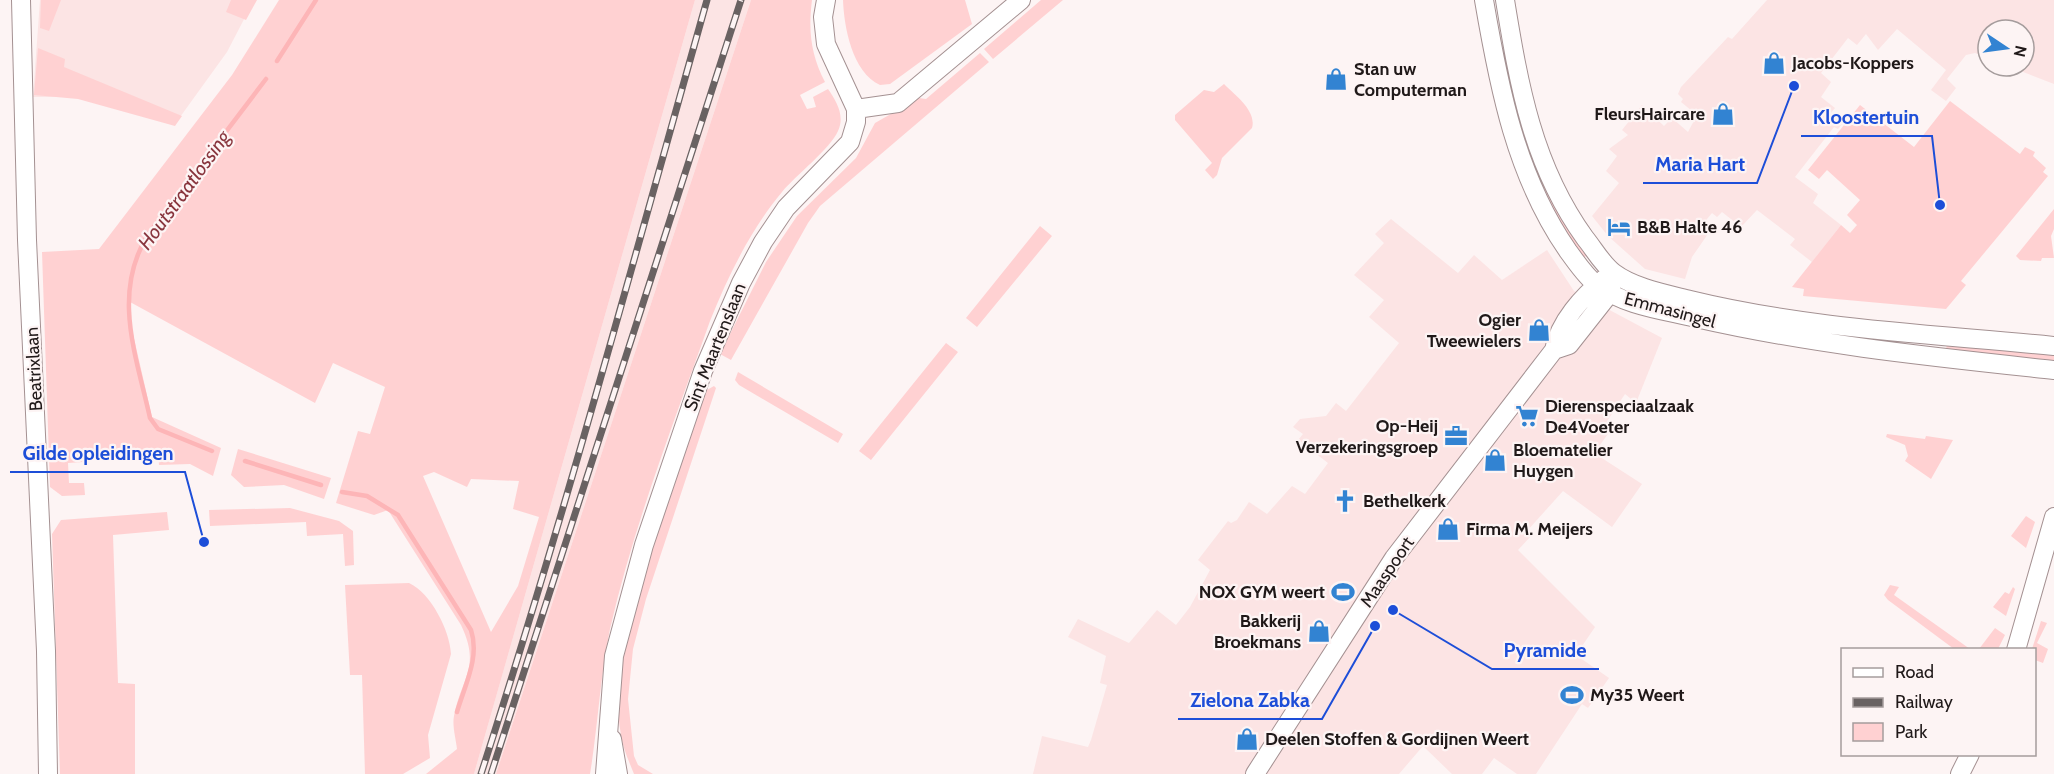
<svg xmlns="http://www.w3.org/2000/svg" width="2054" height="774" viewBox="0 0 2054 774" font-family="Cabin,sans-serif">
<rect width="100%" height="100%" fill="#fdf4f4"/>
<path fill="#fce4e4" d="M 40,0 L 254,0 L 227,52 L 175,124 L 77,97 L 33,97 Z
M 695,0 L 751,0 L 496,774 L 474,774 Z
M 1767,0 L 2054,0 L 2054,84 L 2008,66 L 2024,66 L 2024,30 L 1988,30 L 1988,58 L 1975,53 L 1966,55 L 1947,79 L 1956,88 L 1946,101 L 1931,90 L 1946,70 L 1897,29 L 1878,50 L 1866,34 L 1857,45 L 1848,38 L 1821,73 L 1831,82 L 1821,97 L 1835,108 L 1830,114 L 1842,124 L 1838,129 L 1834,127 L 1795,177 L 1818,194 L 1813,203 L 1841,225 L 1812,262 L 1790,245 L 1795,239 L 1757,210 L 1741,227 L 1722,212 L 1717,217 L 1712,213 L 1702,225 L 1710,231 L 1692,257 L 1685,279 L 1645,269 L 1608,236 L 1592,216 L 1619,183 L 1606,171 L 1617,156 L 1609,149 L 1628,135 L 1622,130 L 1642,105 L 1664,126 L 1672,118 L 1688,132 L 1697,115 L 1681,102 L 1683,99 L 1678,94 L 1681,87 L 1728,37 L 1732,39 Z
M 1391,219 L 1458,273 L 1474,255 L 1502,280 L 1547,250 L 1574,291 L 1662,338 L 1636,403 L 1625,394 L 1602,429 L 1608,434 L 1594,453 L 1642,484 L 1612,527 L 1563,491 L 1527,531 L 1531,536 L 1518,550 L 1595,627 L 1576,655 L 1609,678 L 1588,708 L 1582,704 L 1536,774 L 1517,774 L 1494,758 L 1482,774 L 1452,774 L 1423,746 L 1399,774 L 1033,774 L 1042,736 L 1088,747 L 1091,740 L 1107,685 L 1100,683 L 1106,656 L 1068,637 L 1078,619 L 1129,643 L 1157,610 L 1176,625 L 1190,607 L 1210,570 L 1198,560 L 1228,521 L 1231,523 L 1237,520 L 1249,502 L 1267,514 L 1292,486 L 1305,494 L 1328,463 L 1298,440 L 1303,434 L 1293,427 L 1300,419 L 1326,416 L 1336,403 L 1346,411 L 1399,343 L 1369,317 L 1384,300 L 1354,275 L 1384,243 L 1375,234 Z"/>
<path fill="#ffd1d2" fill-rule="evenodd" d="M 41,0 L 61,0 L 49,31 L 40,28 Z
M 231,0 L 257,0 L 246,20 L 226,12 Z
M 279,0 L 695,0 L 474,774 L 426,774 L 457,749 C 456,739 452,726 454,716 C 462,676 481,667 461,625 L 388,510 L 374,515 L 336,503 L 358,431 L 370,434 L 385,387 L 333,363 L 315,403 L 130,302 L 130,321 L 152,417 L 221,448 L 213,476 L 190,464 L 159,465 L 158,451 L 83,454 L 83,462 L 68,463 L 69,483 L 84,483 L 85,495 L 62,496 L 50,487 L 42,252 L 99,249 L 232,75 ZM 434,472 L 467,487 L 471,479 L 519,481 L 513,509 L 539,517 L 518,586 L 491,632 L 423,476 Z
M 751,0 L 812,0 C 808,31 811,55 825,82 L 800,95 L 807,109 L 816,107 L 813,97 L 828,89 C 837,102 845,116 838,131 C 831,148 795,176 782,192 C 751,229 728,276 710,321 C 674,422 634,524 610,629 C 600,677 598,726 590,774 L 496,774 Z
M 843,0 L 965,0 L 972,24 L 890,84 L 880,85 C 852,72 844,27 843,0 Z
M 1041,0 L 1063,0 L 993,59 L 984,49 Z
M 38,48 L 65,59 L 64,67 L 182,116 L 175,126 L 78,99 L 34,95 Z
M 980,53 L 989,62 L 820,206 L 808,223 L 731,360 L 720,354 L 766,262 L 797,216 L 856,158 L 875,123 L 919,98 L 926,99 Z
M 1224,84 C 1235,95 1257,111 1252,128 L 1222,158 L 1217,175 L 1213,179 L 1205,170 L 1212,163 L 1175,120 L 1175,115 L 1204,90 L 1214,92 Z
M 1950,101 L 2020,154 L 2025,147 L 2035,152 L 2033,156 L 2046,168 L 2043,172 L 2048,176 L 1961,281 L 1966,285 L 1946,309 L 1803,296 L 1804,289 L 1792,287 L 1841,225 L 1850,233 L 1857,225 L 1847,215 L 1860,200 L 1827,170 L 1819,179 L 1808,170 L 1860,105 L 1914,147 Z
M 1521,106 L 1591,252 L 1581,260 L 1550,213 L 1510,108 Z
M 2054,209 L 2054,229 L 2051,236 L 2054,258 L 2042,258 L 2041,261 L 2020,260 L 2016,256 Z
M 1040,226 L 1052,236 L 977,327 L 966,318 Z
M 1947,339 L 2054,350 L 2054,364 L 1946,353 Z
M 946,343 L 958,352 L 871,460 L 859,451 Z
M 738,372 L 843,434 L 838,443 L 739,385 L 735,380 Z
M 714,386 L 716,388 L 646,599 L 633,649 L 628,699 L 634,756 L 638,765 L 653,774 L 634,774 C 629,761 623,749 621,735 C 608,663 638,588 661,521 C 676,478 691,435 705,391 Z
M 1887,434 L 1925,439 L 1926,436 L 1953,440 L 1931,479 L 1905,461 L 1908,456 L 1905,445 L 1886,437 Z
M 238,449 L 331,478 L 324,499 L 284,485 L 244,487 L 231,475 Z
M 290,508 L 339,521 L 353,531 L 354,565 L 345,566 L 343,534 L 307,536 L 306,522 L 210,526 L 209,510 Z
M 167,512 L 169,530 L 113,535 L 118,683 L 135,684 L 135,774 L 60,774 L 52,534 L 61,520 Z
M 2026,516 L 2035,522 L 2026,548 L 2011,536 Z
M 409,583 C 431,593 450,631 451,654 L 428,735 L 430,758 L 403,774 L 365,774 L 362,675 L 350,675 L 345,585 Z
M 1890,585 L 1899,587 L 1894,595 L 1970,649 L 1954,649 L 1888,600 L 1884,595 Z
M 2013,587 L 2015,589 L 2006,616 L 1993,607 L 2005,592 L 2009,594 Z
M 2041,621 L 2047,623 L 2037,643 L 2048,649 L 2043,663 L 2035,660 L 2034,650 L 2032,649 Z
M 1995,628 L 2005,635 L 1998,649 L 1979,649 Z"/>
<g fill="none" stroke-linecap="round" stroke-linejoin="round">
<path stroke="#fdb5b7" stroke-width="4.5" d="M 277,61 L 316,0
M 212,451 L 158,429 L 150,418 C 136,355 111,292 149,233 L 266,79
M 245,461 L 321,485
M 342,492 L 367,496 L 398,515 L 471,630 C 480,657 465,685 457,712"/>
<g stroke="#a49192" stroke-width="20">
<path id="tertiary" d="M 21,0 L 27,240 L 46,651 L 48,774
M 1484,0 C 1499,88 1516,176 1568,251 C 1577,263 1586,277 1597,285 C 1625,306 1663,310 1696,318 C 1814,345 1934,357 2054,370
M 1505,0 C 1519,86 1533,166 1585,238 C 1594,249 1602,264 1614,273 C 1634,288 1666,294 1690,300 C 1809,329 1933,334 2054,346
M 856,109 L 898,103 L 1021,0
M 1554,350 L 1569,345 L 1610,293 L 1612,283
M 2016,650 L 2054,517
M 612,739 L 618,774
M 605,774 L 614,656 L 644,545 L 703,371 L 741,283 L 763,242 L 786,208 L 850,142 L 856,122 L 856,109 L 826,44 L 823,17 L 826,0
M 1255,774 L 1394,558 L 1554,350 C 1559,322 1583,296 1604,279
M 1960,774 L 1970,754"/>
</g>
<use href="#tertiary" stroke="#fff" stroke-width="18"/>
<g stroke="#696262" stroke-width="7">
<path id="rail" d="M 481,774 C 564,518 634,259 707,0
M 491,774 L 741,0"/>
</g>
<use href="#rail" stroke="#fdf4f4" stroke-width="4.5" stroke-dasharray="14" stroke-linecap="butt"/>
</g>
<defs>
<g id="shop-bare" transform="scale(1.8)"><path d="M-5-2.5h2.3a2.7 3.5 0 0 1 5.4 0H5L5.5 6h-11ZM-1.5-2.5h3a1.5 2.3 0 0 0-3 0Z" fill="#3283d2" stroke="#fdf4f4" stroke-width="2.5" paint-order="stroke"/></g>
<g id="hotel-bare" transform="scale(1.8)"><path d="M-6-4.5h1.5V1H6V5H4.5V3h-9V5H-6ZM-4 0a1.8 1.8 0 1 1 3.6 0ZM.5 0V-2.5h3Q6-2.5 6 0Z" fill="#3283d2" stroke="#fdf4f4" stroke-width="2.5" paint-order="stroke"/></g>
<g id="supermarket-bare" transform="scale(1.8)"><path d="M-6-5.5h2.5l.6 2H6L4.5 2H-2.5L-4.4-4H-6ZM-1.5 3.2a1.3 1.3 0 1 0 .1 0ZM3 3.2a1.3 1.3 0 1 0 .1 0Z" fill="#3283d2" stroke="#fdf4f4" stroke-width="2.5" paint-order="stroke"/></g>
<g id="office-bare" transform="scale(1.8)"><path d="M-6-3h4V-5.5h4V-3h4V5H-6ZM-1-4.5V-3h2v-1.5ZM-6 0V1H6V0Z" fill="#3283d2" stroke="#fdf4f4" stroke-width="2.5" paint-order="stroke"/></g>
<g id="church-bare" transform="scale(1.8)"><path d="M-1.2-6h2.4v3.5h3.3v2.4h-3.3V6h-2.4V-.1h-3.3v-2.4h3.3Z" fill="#3283d2" stroke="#fdf4f4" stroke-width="2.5" paint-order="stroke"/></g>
<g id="stadium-bare" transform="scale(1.8)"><path d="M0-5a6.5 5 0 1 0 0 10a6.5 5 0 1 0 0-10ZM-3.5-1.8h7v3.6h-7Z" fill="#3283d2" stroke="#fdf4f4" stroke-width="2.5" paint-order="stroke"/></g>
</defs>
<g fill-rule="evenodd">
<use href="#shop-bare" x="1774" y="63"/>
<use href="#shop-bare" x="1336" y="79"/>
<use href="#shop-bare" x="1723" y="114"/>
<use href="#hotel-bare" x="1619" y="227"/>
<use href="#shop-bare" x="1539" y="330"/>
<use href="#supermarket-bare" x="1527" y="416"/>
<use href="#office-bare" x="1456" y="436"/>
<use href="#shop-bare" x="1495" y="460"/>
<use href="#church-bare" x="1345" y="501"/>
<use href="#shop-bare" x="1448" y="529"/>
<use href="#stadium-bare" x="1343" y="592"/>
<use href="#shop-bare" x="1319" y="631"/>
<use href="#stadium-bare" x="1572" y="695"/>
<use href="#shop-bare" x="1247" y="739"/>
</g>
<g text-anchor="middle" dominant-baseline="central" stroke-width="4.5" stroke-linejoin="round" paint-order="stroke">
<g font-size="18" font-weight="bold" fill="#201919" stroke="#fdf4f4" text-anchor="start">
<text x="1792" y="63">Jacobs-Koppers</text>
<text x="1354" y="69">Stan uw<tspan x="1354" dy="21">Computerman</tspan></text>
<text x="1705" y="114" text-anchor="end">FleursHaircare</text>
<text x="1637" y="227">B&amp;B Halte 46</text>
<text x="1521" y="320" text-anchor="end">Ogier<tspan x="1521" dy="21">Tweewielers</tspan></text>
<text x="1545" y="406">Dierenspeciaalzaak<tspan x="1545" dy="21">De4Voeter</tspan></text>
<text x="1438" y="426" text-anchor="end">Op-Heij<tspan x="1438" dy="21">Verzekeringsgroep</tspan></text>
<text x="1513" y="450">Bloematelier<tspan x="1513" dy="21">Huygen</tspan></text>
<text x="1363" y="501">Bethelkerk</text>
<text x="1466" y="529">Firma M. Meijers</text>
<text x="1325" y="592" text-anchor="end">NOX GYM weert</text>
<text x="1301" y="621" text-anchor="end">Bakkerij<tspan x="1301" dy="21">Broekmans</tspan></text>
<text x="1590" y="695">My35 Weert</text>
<text x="1265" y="739">Deelen Stoffen &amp; Gordijnen Weert</text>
</g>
<g font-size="18" fill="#201919" stroke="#fdf4f4">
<text transform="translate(1670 310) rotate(15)">Emmasingel</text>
<text transform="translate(715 347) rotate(-68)">Sint Maartenslaan</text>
<text transform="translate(34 369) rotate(-93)">Beatrixlaan</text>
<text transform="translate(1387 572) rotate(-56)">Maaspoort</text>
</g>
<g font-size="20" font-style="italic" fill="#89363e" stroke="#fdf4f4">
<text transform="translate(184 190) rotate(-54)">Houtstraatlossing</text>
</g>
</g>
<path fill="none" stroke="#1d4ed8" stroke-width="2" d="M1940 205L1932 136H1801M1794 86L1757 183H1643M204 542L185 472H10M1393 610L1492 669H1599M1375 626L1322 719H1178"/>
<g fill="#1d4ed8" stroke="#fdf4f4" stroke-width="2">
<circle cx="1940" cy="205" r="6"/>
<circle cx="1794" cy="86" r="6"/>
<circle cx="204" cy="542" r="6"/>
<circle cx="1393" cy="610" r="6"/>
<circle cx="1375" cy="626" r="6"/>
</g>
<g font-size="20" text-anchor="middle" font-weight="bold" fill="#1d4ed8" stroke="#fdf4f4" stroke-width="4.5" stroke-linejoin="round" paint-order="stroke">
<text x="1866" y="124">Kloostertuin</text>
<text x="1700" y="171">Maria Hart</text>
<text x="98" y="460">Gilde opleidingen</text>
<text x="1545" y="657">Pyramide</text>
<text x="1250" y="707">Zielona Zabka</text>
</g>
<rect x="1841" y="648" width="195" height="108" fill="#fdf4f4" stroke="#a59c9c" stroke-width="1.5"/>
<rect x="1853" y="668" width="30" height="9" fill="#ffffff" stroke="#a59c9c" stroke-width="1.5"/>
<text x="1895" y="678" font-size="18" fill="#201919">Road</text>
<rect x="1853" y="698" width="30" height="9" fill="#696262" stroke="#a59c9c" stroke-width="1.5"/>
<text x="1895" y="708" font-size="18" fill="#201919">Railway</text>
<rect x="1853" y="723" width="30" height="18" fill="#ffd1d2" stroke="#a59c9c" stroke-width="1.5"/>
<text x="1895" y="738" font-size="18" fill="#201919">Park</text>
<g transform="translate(2006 48) rotate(103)"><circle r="28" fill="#fdf4f4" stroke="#a59c9c" stroke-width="1.5"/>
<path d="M0-4.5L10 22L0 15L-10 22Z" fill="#3283d2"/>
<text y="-9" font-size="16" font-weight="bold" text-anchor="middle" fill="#201919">N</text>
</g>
</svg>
